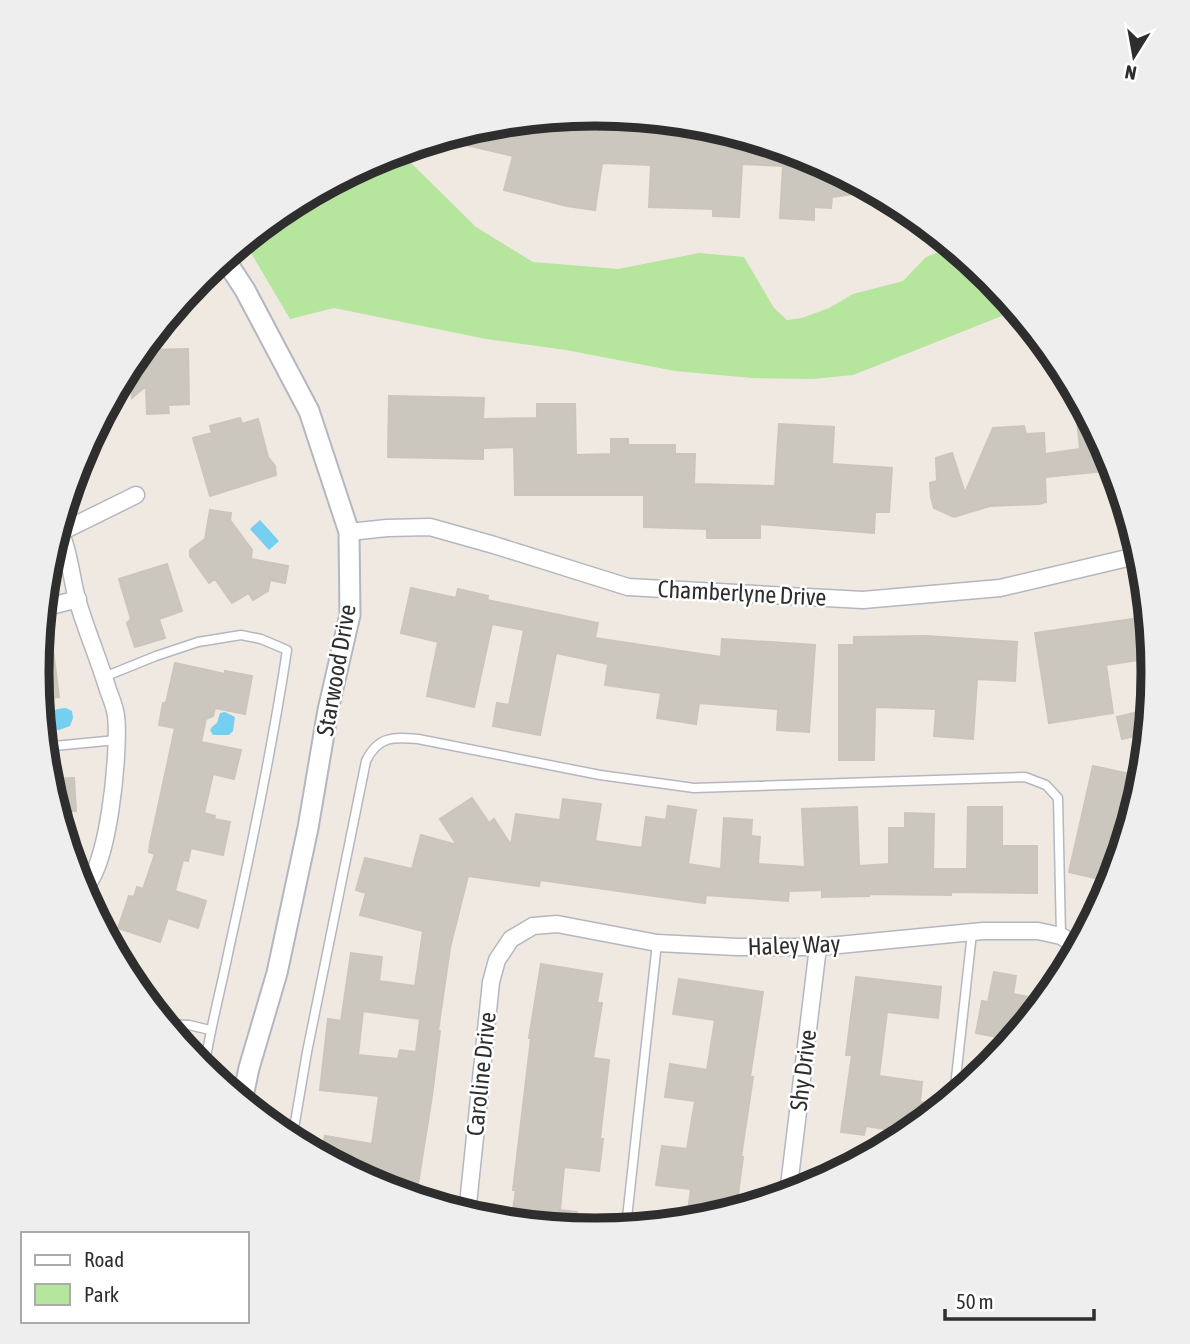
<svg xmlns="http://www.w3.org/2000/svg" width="1190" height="1344" viewBox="0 0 1190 1344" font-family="'Asap Condensed',sans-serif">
<rect width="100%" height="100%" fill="#efe9e1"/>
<path fill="#b6e59e" d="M 405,157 L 476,227 L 533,262 L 618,269 L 699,253 L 744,257 L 774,308 L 787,320 L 802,318 L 829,308 L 853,294 L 903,281 L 926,257 L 952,247 L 990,278 L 1017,310 L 853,375 L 813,379 L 752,378 L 675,371 L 566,350 L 486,339 L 334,308 L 290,319 L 244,241 L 285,208 L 377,159 Z"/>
<path fill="#75cff0" d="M 260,520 L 279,541 L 269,550 L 250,529 Z
M 66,708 L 72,711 L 73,718 L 70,726 L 59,730 L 51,728 L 47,720 C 50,709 57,709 66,708 Z
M 225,712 L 235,717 L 233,731 L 229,735 L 213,735 L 210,730 L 213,726 L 217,723 L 220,713 Z"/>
<path fill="#cbc7bf" stroke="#cbc5ba" stroke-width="2" fill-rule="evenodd" d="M 563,117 L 591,124 L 722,130 L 796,153 L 796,159 L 816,160 L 874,191 L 832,197 L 831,208 L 814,207 L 814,220 L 780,218 L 783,166 L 742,164 L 739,217 L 713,216 L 713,209 L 649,207 L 651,165 L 602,163 L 595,210 L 567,206 L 504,190 L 513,156 L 466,145 L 470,129 L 486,124 Z
M 188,349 L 189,404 L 168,405 L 169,413 L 147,414 L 146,386 L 132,398 L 131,362 L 140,350 Z
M 1074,391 L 1111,459 L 1114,470 L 1045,477 L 1046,502 L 1039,504 L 990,506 L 954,517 L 934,508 L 931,497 L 930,483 L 937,481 L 936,458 L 952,453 L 965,493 L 993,428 L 1024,426 L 1026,434 L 1044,433 L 1045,454 L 1080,449 Z
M 389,396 L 484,398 L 483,419 L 537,418 L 537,404 L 575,404 L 576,455 L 611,454 L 611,439 L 628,439 L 628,445 L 675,445 L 675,454 L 695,454 L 694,484 L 775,486 L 779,424 L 834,427 L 832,464 L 892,468 L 889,512 L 875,512 L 874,533 L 760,524 L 760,538 L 707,538 L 707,529 L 644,527 L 644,495 L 515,495 L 514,447 L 483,448 L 483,459 L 388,457 Z
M 240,418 L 242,424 L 258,419 L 268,457 L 275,466 L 276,475 L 210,496 L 193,438 L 212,433 L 210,426 Z
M 210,510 L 231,513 L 230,520 L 252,550 L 251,559 L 288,566 L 285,583 L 270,580 L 268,591 L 253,600 L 249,593 L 232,603 L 215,579 L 209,583 L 190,556 L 190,550 L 205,539 Z
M 167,564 L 182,611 L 159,619 L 165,638 L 135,647 L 127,623 L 131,619 L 119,579 Z
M 411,588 L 456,598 L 458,589 L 488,596 L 487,600 L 598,623 L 595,638 L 721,657 L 722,639 L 815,645 L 809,732 L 777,730 L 778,709 L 699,703 L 696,724 L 657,718 L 661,693 L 605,685 L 608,664 L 556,653 L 540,735 L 493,726 L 497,703 L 509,705 L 524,630 L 492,624 L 474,707 L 427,696 L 438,642 L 401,633 Z
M 1133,619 L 1139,660 L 1106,665 L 1113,713 L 1049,723 L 1035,633 Z
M 926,636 L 1017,642 L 1015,681 L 977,679 L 973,739 L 934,736 L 936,709 L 875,707 L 874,760 L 839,760 L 839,645 L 854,645 L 854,637 Z
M 53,650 L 59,697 L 39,699 L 37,672 L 39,651 Z
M 175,663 L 225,674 L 225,671 L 252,676 L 245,714 L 215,708 L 213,716 L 206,719 L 201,742 L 241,750 L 234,779 L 213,774 L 204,813 L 215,816 L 214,819 L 230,822 L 223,855 L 191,848 L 188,861 L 183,860 L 175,891 L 206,901 L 198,928 L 168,918 L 160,942 L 118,928 L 129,896 L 134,897 L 137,887 L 143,889 L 155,854 L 149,852 L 150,844 L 175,728 L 159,725 L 163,703 L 166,703 Z
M 1138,712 L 1143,734 L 1122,739 L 1117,717 Z
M 1093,766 L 1130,774 L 1113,853 L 1120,855 L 1112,882 L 1069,872 Z
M 74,778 L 76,811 L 57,812 L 47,779 Z
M 472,798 L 489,823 L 494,819 L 511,845 L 516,814 L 560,820 L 563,799 L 601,804 L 595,841 L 642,848 L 646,817 L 666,820 L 668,806 L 696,810 L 688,864 L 721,869 L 724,818 L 752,820 L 751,836 L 760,837 L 758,864 L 805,867 L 802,809 L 857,807 L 859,866 L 889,864 L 889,828 L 905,828 L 905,813 L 934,814 L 933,869 L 967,869 L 968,807 L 1002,807 L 1002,846 L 1037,846 L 1037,893 L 951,892 L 951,895 L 869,894 L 869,896 L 822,897 L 822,890 L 789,891 L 788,901 L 706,895 L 705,903 L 540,880 L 539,886 L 468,876 L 450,948 L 438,1031 L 440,1031 L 432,1096 L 418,1184 L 355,1173 L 321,1156 L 325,1136 L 372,1144 L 379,1096 L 320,1090 L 328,1019 L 341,1021 L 351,953 L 382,957 L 379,981 L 415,986 L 423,931 L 360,915 L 366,893 L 356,890 L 365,858 L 412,869 L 421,835 L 457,845 L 440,819 ZM 363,1011 L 420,1019 L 416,1052 L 400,1050 L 398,1059 L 358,1055 Z
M 541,964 L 602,974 L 597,1003 L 602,1003 L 593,1058 L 609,1060 L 600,1139 L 603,1139 L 599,1171 L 564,1167 L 560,1210 L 577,1212 L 574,1228 L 511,1222 L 516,1190 L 513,1190 L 531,1038 L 529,1038 Z
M 994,972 L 1016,976 L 1013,994 L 1044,1000 L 1012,1040 L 976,1033 L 982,1001 L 988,1002 Z
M 856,977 L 941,987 L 938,1018 L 887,1012 L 879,1076 L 922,1082 L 920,1102 L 943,1105 L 905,1136 L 896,1141 L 898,1131 L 866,1126 L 864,1135 L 841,1132 L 852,1055 L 846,1055 Z
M 679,979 L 763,992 L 750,1077 L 753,1077 L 741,1157 L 743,1157 L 736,1210 L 697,1220 L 687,1219 L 691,1189 L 656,1185 L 662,1146 L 687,1149 L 695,1101 L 665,1097 L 670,1064 L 707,1070 L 715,1020 L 673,1014 Z"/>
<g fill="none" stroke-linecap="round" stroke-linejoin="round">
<g stroke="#b4b7c1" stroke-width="11">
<path id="service" d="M 104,677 L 156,656 L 198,642 L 241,635 L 261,639 L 287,650 C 272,750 251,850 229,949 C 221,989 210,1029 204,1069
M 44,747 L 116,740
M 165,1024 L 189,1025 L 210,1030
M 954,1096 L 972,933
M 292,1140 L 307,1052 L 366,761 C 378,736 393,737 418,739 L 600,775 L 694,788 L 1025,777 L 1046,785 L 1058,798 L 1061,936
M 626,1227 L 657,943"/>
</g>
<g stroke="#b4b7c1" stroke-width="19">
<path id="minor" d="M 58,527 C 69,549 71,576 77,599 C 86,630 99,660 108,690 C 111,698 115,707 116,716 C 120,746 109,876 81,890
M 61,532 L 136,495
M 349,532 L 387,528 L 430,527 L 494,545 L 628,587 L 863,600 L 1000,588 L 1140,555
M 43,608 L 78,599
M 788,1194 L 818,947
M 467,1214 L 491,982 L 497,960 L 511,939 L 533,926 L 557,924 L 657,943 L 737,947 L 818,947 L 983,931 L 1038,931 L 1061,936 L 1078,947"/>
</g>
<g stroke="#b4b7c1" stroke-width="23">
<path id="tertiary" d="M 224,258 L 245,290 L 309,411 L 349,532 L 350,615 L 328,710 L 308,828 L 277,973 L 249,1068 L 242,1101"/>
</g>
<use href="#service" stroke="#fff" stroke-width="8"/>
<use href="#minor" stroke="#fff" stroke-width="16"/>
<use href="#tertiary" stroke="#fff" stroke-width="19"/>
</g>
<g text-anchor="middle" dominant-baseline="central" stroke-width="5" stroke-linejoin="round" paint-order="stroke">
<g font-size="24" fill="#2e2e2e" stroke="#fff">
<text transform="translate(742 593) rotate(3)">Chamberlyne Drive</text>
<text transform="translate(336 670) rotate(-80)">Starwood Drive</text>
<text transform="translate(794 945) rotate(-2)">Haley Way</text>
<text transform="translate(803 1070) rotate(-83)">Shy Drive</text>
<text transform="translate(481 1074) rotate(-84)">Caroline Drive</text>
</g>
</g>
<path d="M0 0H1190V1344H0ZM49 672a546 546 0 1 1 1092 0a546 546 0 1 1-1092 0Z" fill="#eee" fill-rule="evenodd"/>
<path fill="none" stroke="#2e2e2e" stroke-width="9" d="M49 672a546 546 0 1 1 1092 0a546 546 0 1 1-1092 0Z"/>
<rect x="21" y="1232" width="228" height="91" fill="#ffffff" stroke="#ababab" stroke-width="2"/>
<rect x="35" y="1255" width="35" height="10" fill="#ffffff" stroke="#ababab" stroke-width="2"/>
<text x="84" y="1267" font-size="21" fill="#2e2e2e">Road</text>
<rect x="35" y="1284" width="35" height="21" fill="#b6e59e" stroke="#ababab" stroke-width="2"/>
<text x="84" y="1302" font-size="21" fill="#2e2e2e">Park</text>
<g transform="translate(1134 56) rotate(191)" stroke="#ffffff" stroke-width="5" paint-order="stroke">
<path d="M0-5L12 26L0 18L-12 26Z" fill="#2e2e2e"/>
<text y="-10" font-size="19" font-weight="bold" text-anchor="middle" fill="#2e2e2e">N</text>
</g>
<path d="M945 1309v10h149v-10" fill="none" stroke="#2e2e2e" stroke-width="3.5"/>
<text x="956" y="1309" font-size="21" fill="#2e2e2e" stroke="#ffffff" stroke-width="5" paint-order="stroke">50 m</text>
</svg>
